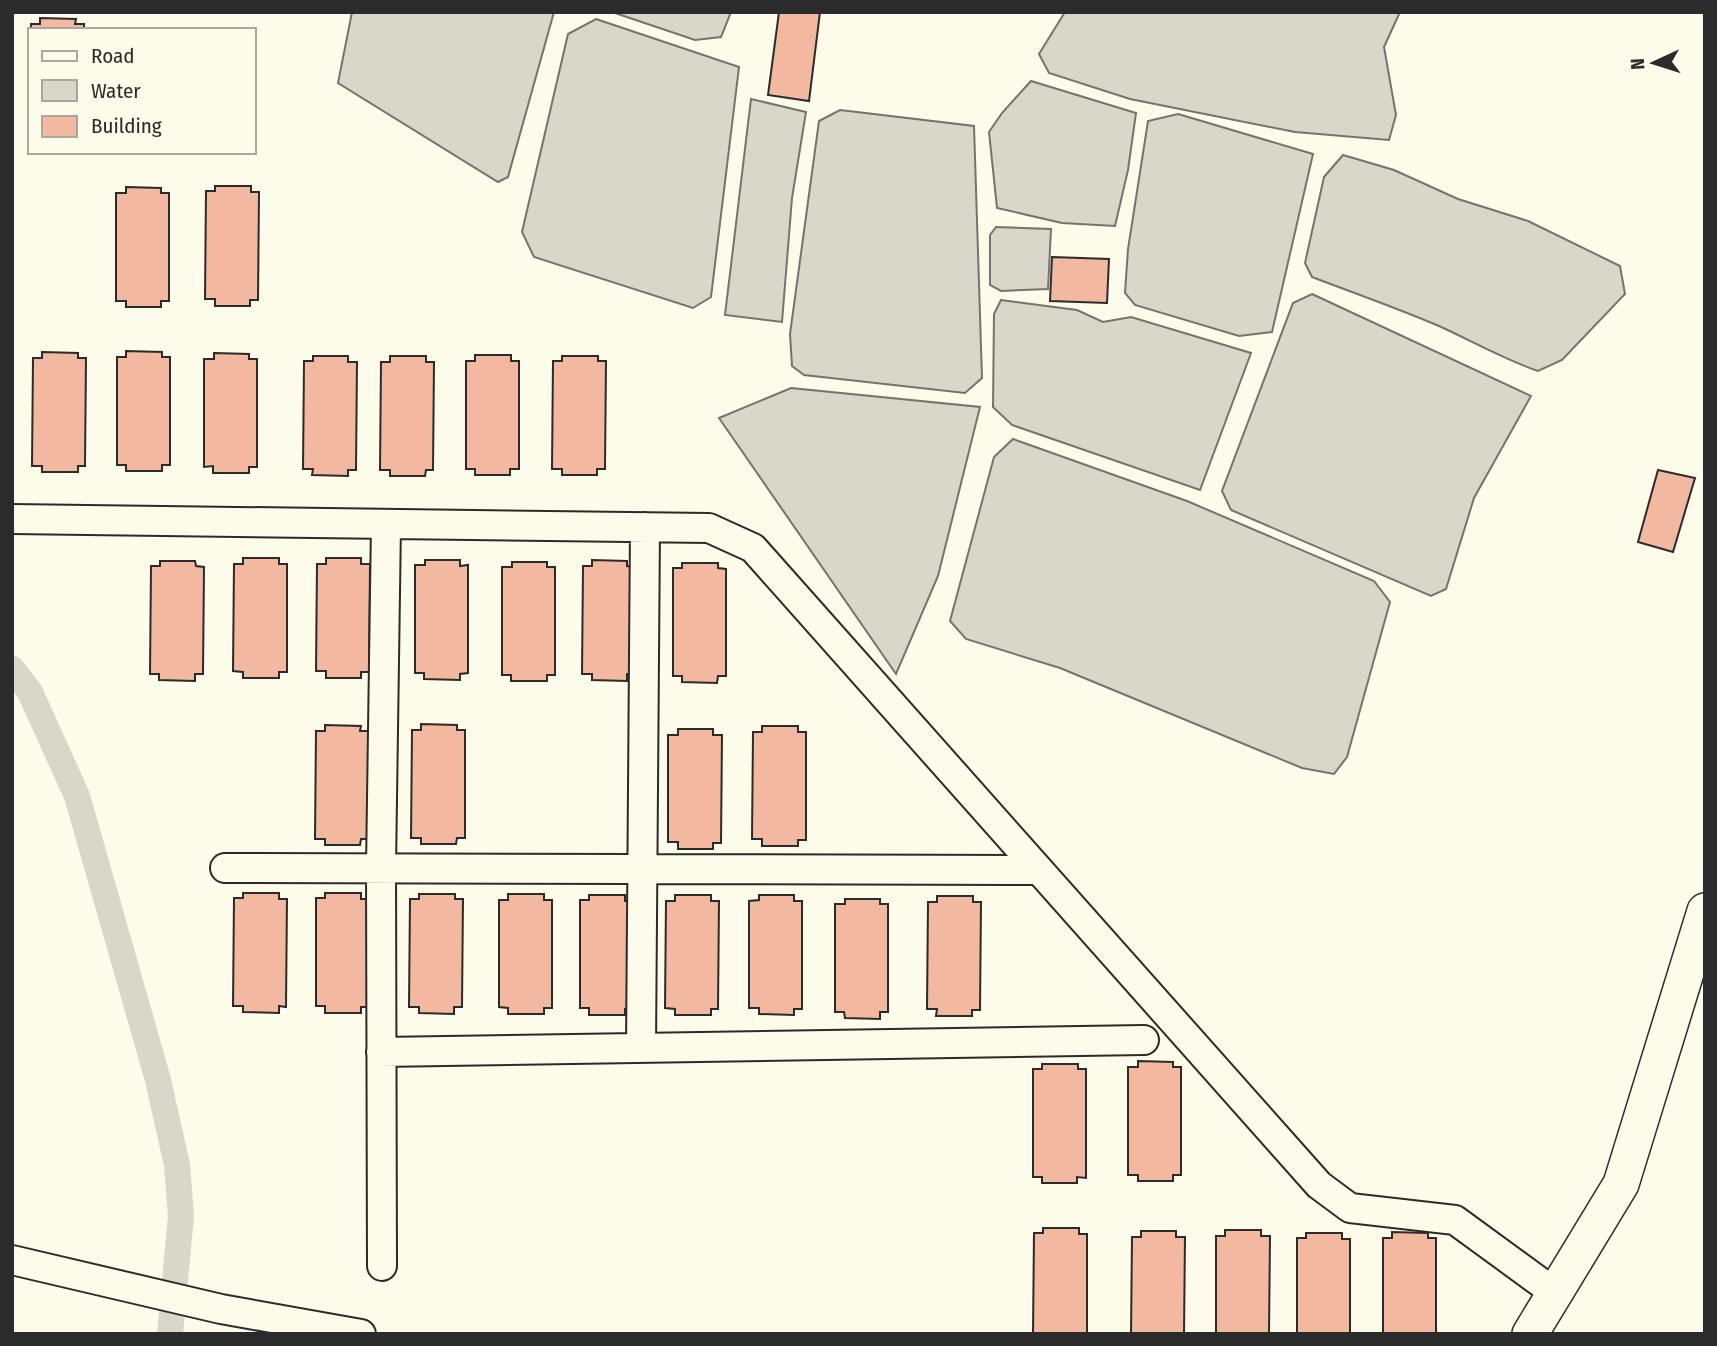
<svg xmlns="http://www.w3.org/2000/svg" width="1717" height="1346" viewBox="0 0 1717 1346" font-family="'Fira Sans Condensed',sans-serif">
<rect width="100%" height="100%" fill="#fdfbea"/>
<path fill="#d8d7c9" stroke="#74746e" stroke-width="2" d="M 352,12 L 554,12 L 508,177 L 498,182 L 338,83 Z
M 612,12 L 731,12 L 721,37 L 695,40 Z
M 1065,12 L 1400,12 L 1384,47 L 1396,115 L 1389,140 L 1295,132 L 1130,99 L 1049,73 L 1039,54 Z
M 596,19 L 739,67 L 711,297 L 693,308 L 534,257 L 522,232 L 568,34 Z
M 1031,81 L 1136,113 L 1128,170 L 1115,226 L 1062,223 L 997,208 L 989,132 L 1002,113 Z
M 751,99 L 806,112 L 792,198 L 782,322 L 725,315 Z
M 840,110 L 974,126 L 982,378 L 965,393 L 804,375 L 792,366 L 790,334 L 819,121 Z
M 1178,114 L 1313,154 L 1272,332 L 1239,336 L 1135,305 L 1125,293 L 1128,249 L 1148,121 Z
M 1343,155 L 1394,170 L 1458,199 L 1528,221 L 1620,266 L 1625,294 L 1562,360 L 1538,371 C 1503,359 1472,341 1439,326 C 1397,308 1354,293 1312,277 L 1305,263 L 1324,177 Z
M 996,227 L 1051,229 L 1048,289 L 1001,291 L 990,285 L 990,235 Z
M 1312,294 L 1531,396 L 1474,498 L 1446,589 L 1431,596 L 1231,510 L 1222,491 L 1293,303 Z
M 1001,300 L 1077,310 L 1103,322 L 1131,317 L 1251,353 L 1200,490 L 1012,425 L 993,407 L 994,314 Z
M 791,388 L 980,407 L 938,576 L 896,674 L 719,418 Z
M 1013,439 L 1187,501 L 1374,581 L 1390,602 L 1347,757 L 1334,774 L 1302,768 L 1060,668 L 966,639 L 950,621 L 994,457 Z"/>
<g fill="none" stroke-linecap="round" stroke-linejoin="round">
<path stroke="#d8d7c9" stroke-width="26" d="M 12,669 L 30,692 L 77,796 L 158,1080 L 177,1165 L 181,1216 L 170,1334"/>
</g>
<path fill="#f2b8a0" stroke="#2b2b2b" stroke-width="2" d="M 779,12 L 820,12 L 809,101 L 768,95 Z
M 40,18 L 76,19 L 75,24 L 84,24 L 84,30 L 31,30 L 31,24 L 40,24 Z
M 215,186 L 251,186 L 251,192 L 259,192 L 258,300 L 250,300 L 250,306 L 215,306 L 215,299 L 205,299 L 206,191 L 215,191 Z
M 126,187 L 161,188 L 161,193 L 169,193 L 169,301 L 161,301 L 161,307 L 126,307 L 126,301 L 116,301 L 116,193 L 126,193 Z
M 1052,257 L 1109,259 L 1107,303 L 1050,301 Z
M 126,351 L 162,352 L 162,357 L 170,357 L 170,465 L 162,465 L 162,471 L 126,471 L 126,465 L 117,465 L 117,357 L 126,357 Z
M 42,352 L 78,353 L 78,358 L 86,358 L 85,466 L 78,466 L 78,472 L 42,472 L 42,466 L 32,466 L 33,358 L 42,358 Z
M 214,353 L 249,354 L 249,359 L 257,359 L 257,467 L 249,467 L 249,473 L 213,473 L 213,466 L 204,467 L 204,359 L 214,359 Z
M 475,355 L 511,355 L 511,361 L 519,361 L 519,469 L 510,469 L 510,475 L 475,475 L 475,469 L 466,469 L 466,361 L 475,361 Z
M 313,356 L 348,356 L 348,362 L 357,362 L 356,470 L 348,470 L 348,476 L 312,475 L 313,469 L 303,469 L 304,361 L 313,361 Z
M 390,356 L 426,356 L 426,362 L 434,362 L 433,470 L 426,470 L 425,476 L 390,476 L 390,470 L 380,470 L 381,362 L 390,362 Z
M 562,356 L 598,356 L 598,361 L 606,361 L 605,469 L 597,469 L 597,475 L 562,475 L 562,469 L 552,469 L 553,361 L 562,361 Z
M 1658,470 L 1695,478 L 1673,552 L 1638,542 Z
M 243,558 L 279,558 L 279,564 L 287,564 L 287,672 L 279,672 L 279,678 L 243,678 L 243,672 L 233,671 L 234,564 L 243,564 Z
M 326,558 L 361,558 L 361,564 L 370,564 L 369,672 L 361,672 L 361,678 L 326,678 L 326,671 L 316,671 L 317,564 L 326,564 Z
M 425,560 L 460,560 L 460,566 L 468,565 L 468,673 L 460,674 L 460,680 L 424,679 L 424,673 L 415,673 L 415,565 L 425,565 Z
M 592,560 L 627,561 L 627,566 L 636,567 L 635,674 L 627,674 L 627,681 L 592,680 L 592,674 L 582,674 L 583,566 L 592,566 Z
M 160,561 L 195,561 L 196,566 L 204,567 L 203,674 L 195,674 L 195,681 L 159,680 L 159,674 L 150,674 L 151,566 L 160,566 Z
M 512,562 L 547,562 L 547,567 L 555,567 L 555,675 L 547,675 L 547,681 L 511,681 L 511,675 L 502,675 L 502,567 L 512,567 Z
M 682,563 L 718,563 L 718,568 L 726,569 L 726,676 L 718,676 L 717,683 L 682,682 L 682,676 L 673,676 L 673,568 L 682,568 Z
M 421,724 L 457,725 L 457,730 L 465,730 L 465,838 L 457,838 L 456,844 L 421,844 L 421,838 L 411,838 L 412,730 L 421,730 Z
M 325,725 L 361,726 L 360,731 L 369,731 L 368,839 L 361,839 L 360,845 L 325,845 L 325,839 L 315,839 L 316,731 L 325,731 Z
M 762,726 L 798,726 L 798,732 L 806,732 L 806,840 L 798,840 L 798,846 L 762,846 L 762,839 L 752,839 L 753,732 L 762,732 Z
M 678,729 L 713,729 L 713,735 L 722,735 L 721,843 L 713,843 L 713,849 L 678,849 L 678,842 L 668,842 L 668,735 L 678,735 Z
M 243,893 L 279,893 L 279,899 L 287,899 L 286,1007 L 279,1006 L 279,1013 L 243,1012 L 243,1006 L 233,1006 L 234,898 L 243,898 Z
M 325,893 L 361,893 L 361,899 L 369,899 L 369,1007 L 361,1007 L 361,1013 L 325,1013 L 325,1006 L 316,1006 L 316,898 L 325,898 Z
M 419,894 L 455,894 L 455,899 L 463,899 L 462,1007 L 454,1007 L 454,1014 L 419,1013 L 419,1007 L 409,1007 L 410,899 L 419,899 Z
M 508,894 L 544,894 L 544,900 L 552,900 L 552,1008 L 544,1008 L 544,1014 L 508,1014 L 508,1008 L 499,1007 L 499,900 L 508,900 Z
M 589,895 L 625,895 L 625,901 L 633,901 L 633,1008 L 625,1009 L 625,1015 L 589,1015 L 589,1008 L 580,1008 L 580,900 L 589,900 Z
M 675,895 L 711,895 L 711,901 L 719,901 L 718,1009 L 711,1009 L 711,1015 L 675,1015 L 675,1009 L 665,1008 L 666,901 L 675,901 Z
M 759,895 L 794,895 L 794,901 L 802,901 L 802,1009 L 794,1009 L 794,1015 L 759,1014 L 759,1008 L 749,1008 L 749,901 L 759,900 Z
M 937,896 L 973,896 L 973,902 L 981,902 L 980,1010 L 972,1010 L 972,1016 L 936,1016 L 937,1009 L 927,1009 L 928,902 L 937,902 Z
M 845,899 L 880,899 L 880,904 L 888,904 L 888,1012 L 880,1012 L 880,1019 L 845,1018 L 844,1012 L 835,1012 L 835,904 L 845,904 Z
M 1138,1061 L 1173,1062 L 1173,1067 L 1181,1067 L 1181,1175 L 1173,1175 L 1173,1181 L 1138,1181 L 1138,1175 L 1128,1175 L 1128,1067 L 1138,1067 Z
M 1042,1064 L 1078,1064 L 1078,1069 L 1086,1069 L 1086,1178 L 1077,1177 L 1077,1183 L 1042,1183 L 1042,1177 L 1033,1177 L 1033,1069 L 1042,1069 Z
M 1043,1228 L 1079,1228 L 1079,1234 L 1087,1234 L 1087,1334 L 1033,1334 L 1034,1233 L 1043,1233 Z
M 1225,1230 L 1261,1230 L 1261,1236 L 1270,1236 L 1269,1334 L 1216,1334 L 1216,1236 L 1225,1236 Z
M 1141,1231 L 1176,1231 L 1176,1237 L 1185,1237 L 1184,1334 L 1131,1334 L 1132,1237 L 1141,1237 Z
M 1392,1232 L 1428,1233 L 1428,1238 L 1436,1238 L 1436,1334 L 1383,1334 L 1383,1238 L 1392,1238 Z
M 1306,1233 L 1342,1233 L 1342,1239 L 1350,1239 L 1350,1334 L 1297,1334 L 1297,1238 L 1306,1238 Z"/>
<g fill="none" stroke-linecap="round" stroke-linejoin="round">
<g stroke="#2b2b2b" stroke-width="32">
<path id="minor" d="M 12,519 L 709,528 L 753,548 L 1319,1185 L 1350,1208 L 1455,1220 L 1555,1293
M 225,868 L 1039,870
M 641,1048 L 645,527
M 381,1052 L 1144,1040
M 12,1260 L 221,1309 L 361,1334
M 382,1266 L 381,868 L 386,524"/>
</g>
<g stroke="#2b2b2b" stroke-width="38">
<path id="major" d="M 1530,1334 L 1621,1184 L 1705,911"/>
</g>
<use href="#minor" stroke="#fdfbea" stroke-width="28"/>
<use href="#major" stroke="#fdfbea" stroke-width="35"/>
</g>
<rect width="1717" height="1346" fill="none" stroke="#2b2b2b" stroke-width="28"/>
<rect x="28" y="28" width="228" height="126" fill="#fdfbea" stroke="#a9a89e" stroke-width="2"/>
<rect x="42" y="51" width="35" height="10" fill="#fdfbea" stroke="#a9a89e" stroke-width="2"/>
<text x="91" y="63" font-size="21" fill="#2b2b2b">Road</text>
<rect x="42" y="80" width="35" height="21" fill="#d8d7c9" stroke="#a9a89e" stroke-width="2"/>
<text x="91" y="98" font-size="21" fill="#2b2b2b">Water</text>
<rect x="42" y="116" width="35" height="21" fill="#f2b8a0" stroke="#a9a89e" stroke-width="2"/>
<text x="91" y="133" font-size="21" fill="#2b2b2b">Building</text>
<g transform="translate(1654 63) rotate(266)" stroke="#fdfbea" stroke-width="5" paint-order="stroke">
<path d="M0-5L12 26L0 18L-12 26Z" fill="#2b2b2b"/>
<text y="-10" font-size="19" font-weight="bold" text-anchor="middle" fill="#2b2b2b">N</text>
</g>
</svg>
